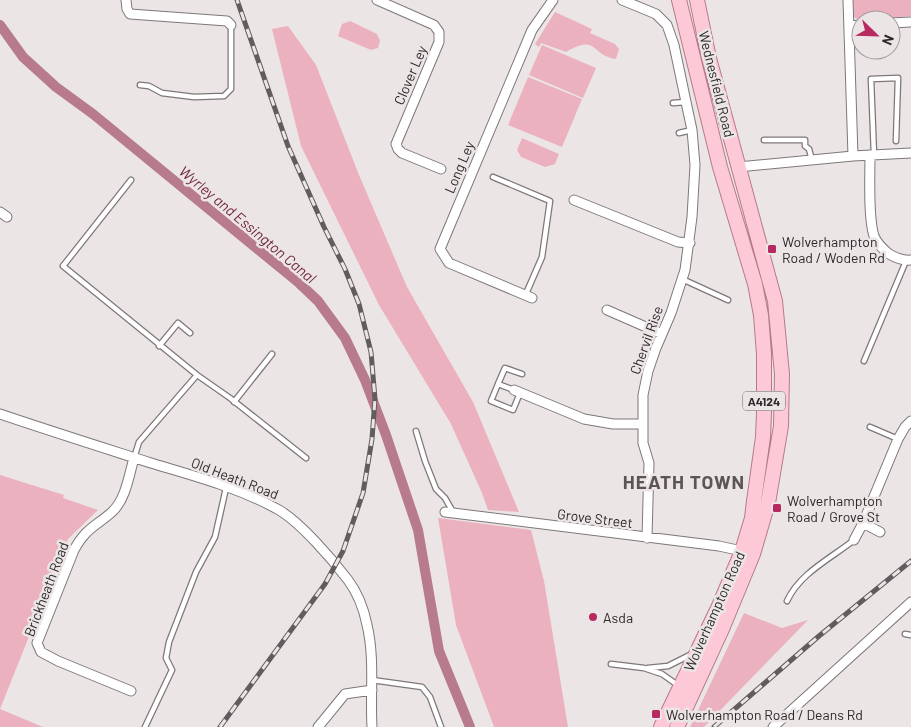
<svg xmlns="http://www.w3.org/2000/svg" width="911" height="727" viewBox="0 0 911 727" font-family="Barlow,sans-serif">
<rect width="100%" height="100%" fill="#ece5e6"/>
<path fill="#ebb1bf" d="M 853,0 L 911,0 L 911,16 L 859,20 L 854,17 Z
M 555,12 L 592,29 L 590,33 L 615,44 L 619,49 L 616,59 C 591,56 598,33 566,52 L 541,43 L 539,47 L 535,44 Z
M 350,21 L 377,34 L 380,41 L 378,48 L 371,50 L 338,36 L 342,24 Z
M 288,26 L 316,65 L 359,175 L 407,287 L 473,402 L 519,512 L 488,510 L 482,493 L 451,424 L 379,305 L 301,146 L 272,29 Z
M 542,45 L 596,68 L 583,98 L 529,75 Z
M 528,77 L 582,99 L 562,147 L 508,125 Z
M 522,138 L 559,154 L 555,164 L 545,167 L 521,157 L 517,150 Z
M 0,475 L 64,495 L 63,498 L 98,510 L 68,539 L 0,709 L 43,727 L 0,727 Z
M 438,518 L 531,530 L 544,581 L 568,727 L 494,727 L 456,625 Z
M 744,613 L 782,628 L 808,620 L 704,727 L 690,727 Z"/>
<g fill="none" stroke-linecap="round" stroke-linejoin="round">
<path stroke="#b87b8b" stroke-width="10" d="M 0,25 L 23,57 L 56,87 L 93,114 L 299,283 L 318,301 L 345,338 L 365,380 L 386,435 L 418,530 L 439,651 L 470,727"/>
<g stroke="#7e7779" stroke-width="7">
<path id="lane" d="M 140,85 L 149,86 L 162,93 L 194,97 L 224,96 L 231,89 L 231,25
M 673,103 L 686,102
M 679,133 L 692,130
M 764,140 L 805,140 L 805,146 L 809,149 L 812,160
M 874,155 L 871,79 L 898,78 L 896,141
M 493,177 L 550,201 L 542,257 L 525,296
M 131,180 L 63,266 L 197,375
M 682,279 L 728,300
M 159,346 L 178,323 L 190,333
M 864,361 L 906,261
M 498,384 L 491,401 L 513,410 L 520,393
M 514,390 L 498,384 L 505,368 L 522,374
M 234,402 L 272,354
M 870,427 L 898,439
M 416,431 L 425,461 L 436,489 L 445,498 L 453,512
M 134,458 L 139,442 L 197,375 L 230,398 L 306,458
M 787,601 C 800,573 830,559 854,540
M 905,634 L 911,635
M 611,664 L 644,668 L 662,674 L 679,686
M 648,668 L 668,666 L 690,655
M 372,680 L 422,687 L 430,697 L 441,727
M 145,727 L 172,670 L 166,658 L 169,642 L 196,572 L 215,537 L 226,488"/>
</g>
<g stroke="#7e7779" stroke-width="11">
<path id="street" d="M 126,0 L 127,9 L 130,14 L 227,21 L 231,25
M 377,0 L 434,25 L 439,32 L 439,42 L 396,144 L 398,149 L 402,153 L 441,169
M 622,0 L 656,14 L 667,25 L 674,45 L 686,102 L 692,130 L 695,165 L 692,217 L 685,270 L 671,313 L 656,348 L 648,371 L 643,395 L 643,443 L 649,463 L 647,538
M 848,0 L 853,156
M 891,23 L 911,22
M 849,26 L 861,25
M 870,155 C 870,176 868,218 874,236 C 877,244 883,249 889,254 C 896,258 903,261 911,260
M 738,167 L 853,156 L 911,153
M 574,200 L 678,242 L 690,243
M 0,212 L 7,217
M 532,298 L 449,263 L 440,249 L 532,30 L 553,0
M 607,310 L 662,334
M 514,390 L 584,419 L 613,424 L 643,424
M 0,414 C 50,431 101,447 151,463 C 194,476 240,488 279,510 C 301,523 332,559 348,580 C 357,592 364,610 367,625 C 375,658 370,693 372,727
M 445,512 L 719,546 L 742,551
M 863,523 L 880,532
M 854,540 L 863,523 L 898,439 L 905,427 L 911,421
M 131,691 L 58,661 L 41,652 L 37,643 L 74,550 C 86,528 95,527 112,512 C 126,499 129,475 134,458
M 318,727 L 345,694 L 372,690
M 773,727 L 911,602"/>
</g>
<g stroke="#b47a89" stroke-width="16">
<path id="primary" d="M 661,727 L 719,606 L 742,551 L 752,518 L 754,501 L 763,437 L 764,413 L 764,354 L 761,315 L 755,284 L 720,167 L 679,0
M 677,727 L 722,629 L 753,554 L 768,503 L 781,426 L 782,374 L 775,301 L 709,58 L 697,0"/>
</g>
<use href="#lane" stroke="#fff" stroke-width="4.5"/>
<use href="#street" stroke="#fff" stroke-width="9"/>
<use href="#primary" stroke="#fec9d7" stroke-width="14"/>
<g stroke="#615d5e" stroke-width="5">
<path id="rail" d="M 220,727 L 325,584 L 343,551 L 363,493 L 372,439 L 375,399 L 371,352 L 359,304 L 345,269 L 324,227 L 288,146 L 237,0
M 714,727 L 819,636 L 911,561"/>
</g>
<use href="#rail" stroke="#ece5e6" stroke-width="3" stroke-dasharray="9" stroke-linecap="butt"/>
</g>
<g fill="#b62a60" stroke="#ece5e6" stroke-width="2">
<rect x="767" y="244" width="10" height="10" rx="2.5"/>
<rect x="772" y="503" width="10" height="10" rx="2.5"/>
<circle cx="593" cy="617" r="5"/>
<rect x="651" y="709" width="10" height="10" rx="2.5"/>
</g>
<g text-anchor="middle" dominant-baseline="central" stroke-width="5" stroke-linejoin="round" paint-order="stroke">
<rect fill="#ece5e6" stroke="#666162" stroke-width="1" x="743" y="391.5" width="42" height="19" rx="4"/>
<g font-size="12" font-weight="bold" fill="#2c292a">
<text x="764" y="401">A4124</text>
</g>
<g font-size="14" fill="#2c292a" stroke="#ece5e6">
<text transform="translate(410 75) rotate(-67)">Clover Ley</text>
<text transform="translate(717 84) rotate(76)">Wednesfield Road</text>
<text transform="translate(459 167) rotate(-67)">Long Ley</text>
<text transform="translate(646 340) rotate(-70)">Chervil Rise</text>
<text transform="translate(235 478) rotate(21)">Old Heath Road</text>
<text transform="translate(595 518) rotate(7)">Grove Street</text>
<text transform="translate(46 589) rotate(-69)">Brickheath Road</text>
<text transform="translate(714 611) rotate(-66)">Wolverhampton Road</text>
</g>
<g font-size="14" fill="#2c292a" stroke="#ece5e6" text-anchor="start">
<text x="782" y="241">Wolverhampton<tspan x="782" dy="16">Road / Woden Rd</tspan></text>
<text x="787" y="500">Wolverhampton<tspan x="787" dy="16">Road / Grove St</tspan></text>
<text x="603" y="617">Asda</text>
<text x="666" y="714">Wolverhampton Road / Deans Rd</text>
</g>
<g font-size="15" font-style="italic" fill="#71263f" stroke="#ece5e6">
<text transform="translate(248 224) rotate(40)">Wyrley and Essington Canal</text>
</g>
<g font-size="19" font-weight="bold" letter-spacing="1" fill="#5b5556" stroke="#ece5e6">
<text x="684" y="481">HEATH TOWN</text>
</g>
</g>
<g transform="translate(876 35) rotate(113)"><circle r="24" fill="#ece5e6" stroke="#9f9a9b"/>
<path d="M0-4L9 19L0 12L-9 19Z" fill="#b62a60"/>
<text y="-8" font-size="14" font-weight="bold" text-anchor="middle" fill="#2c292a">N</text>
</g>
</svg>
